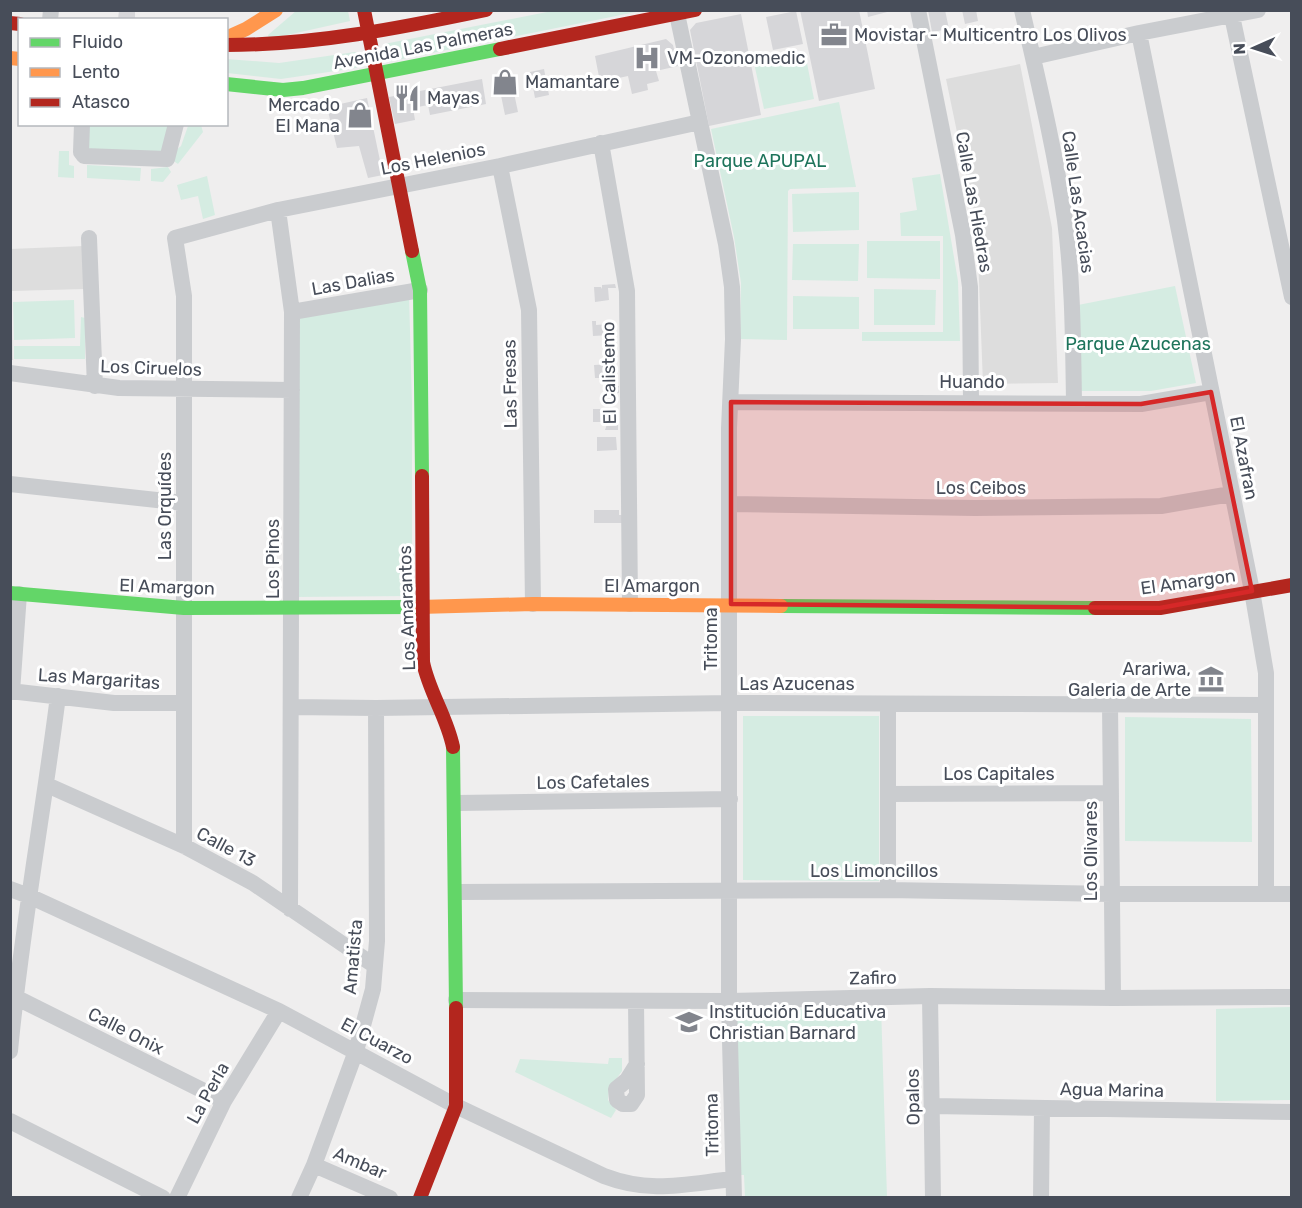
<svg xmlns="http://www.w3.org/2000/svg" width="1302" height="1208" viewBox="0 0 1302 1208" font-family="Rubik,sans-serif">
<rect width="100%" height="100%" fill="#efeeee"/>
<path fill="#ddd" d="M 1020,64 L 1052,228 L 1058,383 L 983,384 L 977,229 L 946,79 Z
M 84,246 L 85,289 L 11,291 L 13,360 L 10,360 L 10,249 Z"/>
<path fill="#d5ece2" d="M 296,11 L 348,11 L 350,21 L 269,39 L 268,35 Z
M 552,11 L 641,11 L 387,62 L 384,44 Z
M 355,52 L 360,54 L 361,64 L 356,68 L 281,79 L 227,73 L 226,59 L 279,63 Z
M 805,53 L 814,99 L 764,109 L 754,63 Z
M 839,102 L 856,187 L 790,189 L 788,191 L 787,340 L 740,339 L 741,283 L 734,237 L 711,129 Z
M 82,125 L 176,125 L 167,159 L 81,152 Z
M 186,125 L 201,125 L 203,132 L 178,164 L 172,160 L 175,151 L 181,146 L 188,126 Z
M 59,151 L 69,151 L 69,165 L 74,166 L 74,178 L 58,177 Z
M 87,165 L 141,168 L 140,181 L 87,178 Z
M 168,167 L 171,172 L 163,182 L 151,181 L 151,169 Z
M 940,174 L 958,281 L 960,341 L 862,341 L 862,332 L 943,332 L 943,236 L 901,236 L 900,213 L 917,210 L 912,178 Z
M 207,176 L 215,215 L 203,219 L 198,196 L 181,200 L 177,185 Z
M 859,192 L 859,230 L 793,232 L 792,194 Z
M 867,241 L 940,241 L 940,279 L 867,278 Z
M 793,244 L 859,244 L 858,281 L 792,280 Z
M 1175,286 L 1196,383 L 1151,391 L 1078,391 L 1078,305 Z
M 874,289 L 936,290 L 935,325 L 874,325 Z
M 409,294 L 412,404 L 412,596 L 295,597 L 296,314 Z
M 793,296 L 859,297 L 859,329 L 793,329 Z
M 74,300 L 75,338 L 14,340 L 13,302 Z
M 81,317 L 85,318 L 85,359 L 14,359 L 14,346 L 80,346 Z
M 743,716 L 879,716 L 879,881 L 743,880 Z
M 1125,717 L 1251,719 L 1252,842 L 1125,841 Z
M 881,1006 L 887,1197 L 745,1197 L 744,1175 L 736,1175 L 731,1011 Z
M 1291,1007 L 1291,1100 L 1216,1101 L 1216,1009 Z
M 609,1058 L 622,1058 L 622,1071 L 609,1089 L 608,1100 L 616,1110 L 611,1118 L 515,1072 L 520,1059 L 608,1064 Z"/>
<path fill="#d6d6d9" d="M 119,10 L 135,10 L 135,20 L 118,20 Z
M 800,10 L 859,10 L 875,89 L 819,101 Z
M 867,10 L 890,10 L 891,11 L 868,17 Z
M 928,10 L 945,10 L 949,29 L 932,32 Z
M 962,10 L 976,10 L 978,21 L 965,24 Z
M 796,11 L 803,44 L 773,50 L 766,17 Z
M 741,14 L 761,115 L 709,126 L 690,30 L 696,23 Z
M 666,39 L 673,45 L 678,66 L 656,71 L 659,81 L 647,84 L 648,90 L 632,94 L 628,76 L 600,82 L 595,56 Z
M 544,69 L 549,95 L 535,98 L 530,72 Z
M 510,74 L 518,112 L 505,115 L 497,76 Z
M 482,79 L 486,104 L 430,115 L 428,105 L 413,108 L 415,120 L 395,124 L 389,97 Z
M 367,98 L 383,175 L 368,178 L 359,146 L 337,148 L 327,107 Z
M 615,284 L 616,288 L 608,288 L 609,300 L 595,302 L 594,287 L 601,287 L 602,289 L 602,285 Z
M 592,321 L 596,321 L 596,325 L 609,324 L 610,335 L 593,336 Z
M 616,337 L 617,345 L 608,346 L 608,338 Z
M 615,364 L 616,374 L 611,373 L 611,378 L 595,378 L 594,365 Z
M 609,386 L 619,386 L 619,393 L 609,393 Z
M 593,409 L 607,409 L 610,422 L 593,422 Z
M 607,424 L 618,424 L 618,430 L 605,430 Z
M 597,437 L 616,437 L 617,450 L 597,451 Z
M 594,510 L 619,510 L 619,515 L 622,515 L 622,523 L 594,523 Z"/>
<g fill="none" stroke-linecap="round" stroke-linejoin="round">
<path stroke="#cacccf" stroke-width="16" d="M 918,10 L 963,235 L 970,287 L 971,402
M 1022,10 C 1038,80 1055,150 1065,220 C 1073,281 1073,342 1074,402
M 677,14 L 726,244 L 732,287 L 733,339 L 729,428 L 729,1001 L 734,1198
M 1232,16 L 1292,297
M 50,20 L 51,10
M 1139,33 L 1252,591 L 1266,673 L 1266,894
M 1033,57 L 1139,33 L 1258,10
M 82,124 L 81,152 L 84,156 L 167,159 L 176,124
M 601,143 L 627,291 L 630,604
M 500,166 L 529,310 L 533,604
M 278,210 L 292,312 L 290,909
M 89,238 L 95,386
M 292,312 L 420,290
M 10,373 L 119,388 L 292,390
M 731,402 L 1141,404 L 1211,392
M 10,484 L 184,503
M 731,504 L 975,508 L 1161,506 L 1231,494
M 10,691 L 114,703 L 184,703
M 12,692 L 19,594
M 1110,704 L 1113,998
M 292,707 L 376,708 L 731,703 L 1266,705
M 47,785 L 184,846 L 253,883 L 375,966
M 888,794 L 1111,793
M 457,803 L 730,799
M 184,846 L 184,296 L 175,238 L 278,210 L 500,166 L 700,122
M 10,889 L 29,896 L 279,1011 L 456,1106 L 604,1176 C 651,1194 685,1184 733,1179
M 888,890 L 888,704
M 457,892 L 888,890 L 1111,894 L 1292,894
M 10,996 L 15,997 L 224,1101
M 930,996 L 933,1198
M 456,1000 L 729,1001 L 930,996 L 1113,998 L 1292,997
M 636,1001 L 637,1095 L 631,1104 L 623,1104 L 617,1100 L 616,1089 L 627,1080 L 637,1064
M 10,1051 C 21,932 43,815 58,696
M 933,1106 L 1292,1112
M 10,1121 L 163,1198
M 314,1165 L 390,1198
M 177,1198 L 224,1101 L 279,1011
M 299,1198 L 314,1165 L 356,1051 L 373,989 L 377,941 L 376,708
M 1041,1198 L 1042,1108"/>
<path stroke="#63d668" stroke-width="14" d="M 226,84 L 283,90 L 303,88 L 500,49
M 412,251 L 420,290 L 422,476
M 10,593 L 184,608 L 419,607
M 781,606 L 1095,608
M 453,747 L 456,1008"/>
<path stroke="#ff974d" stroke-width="14" d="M 226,38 L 246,29 L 276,10
M 10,58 L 20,59
M 419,607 L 533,604 L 781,606"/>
<path stroke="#b3261e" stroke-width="14" d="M 364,10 L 412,251
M 10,23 L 20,24
M 226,45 C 315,45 400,28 486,10
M 500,49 L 695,10
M 422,476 L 423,662 C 429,692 447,717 453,747
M 1095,608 L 1160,608 L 1292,585
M 420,1198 L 456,1106 L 456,1008"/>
</g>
<path fill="#d62828" fill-opacity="0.2" stroke="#d62828" stroke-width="4.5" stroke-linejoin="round" d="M 1211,392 L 1252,591 L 1160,608 L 731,604 L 731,402 L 1141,404 Z"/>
<defs>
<g id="office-bare" transform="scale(2.07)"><path d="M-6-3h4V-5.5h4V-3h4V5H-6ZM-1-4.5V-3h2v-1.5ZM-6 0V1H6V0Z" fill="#82858d" stroke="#fff" stroke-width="2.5" paint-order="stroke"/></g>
<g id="hospital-bare" transform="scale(2.07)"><path d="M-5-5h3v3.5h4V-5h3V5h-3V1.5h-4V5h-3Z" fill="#82858d" stroke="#fff" stroke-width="2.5" paint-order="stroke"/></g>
<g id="shop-bare" transform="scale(2.07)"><path d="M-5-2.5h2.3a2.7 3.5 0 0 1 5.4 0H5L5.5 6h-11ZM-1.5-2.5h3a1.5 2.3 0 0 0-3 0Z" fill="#82858d" stroke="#fff" stroke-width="2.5" paint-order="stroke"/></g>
<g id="restaurant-bare" transform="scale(2.07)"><path d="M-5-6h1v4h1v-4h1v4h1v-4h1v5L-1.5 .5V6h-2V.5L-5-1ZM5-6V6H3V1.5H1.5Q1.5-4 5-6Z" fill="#82858d" stroke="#fff" stroke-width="2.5" paint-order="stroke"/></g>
<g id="museum-bare" transform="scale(2.07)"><path d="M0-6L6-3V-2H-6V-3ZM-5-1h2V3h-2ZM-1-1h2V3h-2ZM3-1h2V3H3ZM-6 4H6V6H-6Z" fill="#82858d" stroke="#fff" stroke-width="2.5" paint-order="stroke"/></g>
<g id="school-bare" transform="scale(2.07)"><path d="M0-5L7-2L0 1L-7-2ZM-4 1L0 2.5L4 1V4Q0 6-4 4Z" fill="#82858d" stroke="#fff" stroke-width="2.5" paint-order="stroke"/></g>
</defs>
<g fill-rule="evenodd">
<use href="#office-bare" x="834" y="35"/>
<use href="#hospital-bare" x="647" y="58"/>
<use href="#shop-bare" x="505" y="82"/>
<use href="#restaurant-bare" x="407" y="98"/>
<use href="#shop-bare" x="360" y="115"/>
<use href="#museum-bare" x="1211" y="679"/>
<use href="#school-bare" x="689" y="1022"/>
</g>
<g text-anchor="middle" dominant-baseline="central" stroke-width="6" stroke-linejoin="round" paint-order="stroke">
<g font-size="18" fill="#474d59" stroke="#fff" text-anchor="start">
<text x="854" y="35">Movistar - Multicentro Los Olivos</text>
<text x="667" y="58">VM-Ozonomedic</text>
<text x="525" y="82">Mamantare</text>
<text x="427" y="98">Mayas</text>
<text x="340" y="105" text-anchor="end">Mercado<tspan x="340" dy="21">El Mana</tspan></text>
<text x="1191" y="669" text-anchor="end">Arariwa,<tspan x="1191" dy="21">Galeria de Arte</tspan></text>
<text x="709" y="1012">Institución Educativa<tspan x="709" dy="21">Christian Barnard</tspan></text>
</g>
<g font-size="18" fill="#474d59" stroke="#fff">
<text transform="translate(423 46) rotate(-11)">Avenida Las Palmeras</text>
<text transform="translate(433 159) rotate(-11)">Los Helenios</text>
<text transform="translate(974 202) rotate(80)">Calle Las Hiedras</text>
<text transform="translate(1078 202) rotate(82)">Calle Las Acacias</text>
<text transform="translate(353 282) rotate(-10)">Las Dalias</text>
<text transform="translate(151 368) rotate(2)">Los Ciruelos</text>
<text transform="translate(609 373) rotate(-91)">El Calistemo</text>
<text x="972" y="382">Huando</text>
<text transform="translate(510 384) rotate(-91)">Las Fresas</text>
<text transform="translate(1244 458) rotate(79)">El Azafran</text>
<text x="981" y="488">Los Ceibos</text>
<text transform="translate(165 506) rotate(-90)">Las Orquídes</text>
<text transform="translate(273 559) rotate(-90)">Los Pinos</text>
<text transform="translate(1188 582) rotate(-8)">El Amargon</text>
<text x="652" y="586">El Amargon</text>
<text transform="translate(167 587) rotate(2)">El Amargon</text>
<text transform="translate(407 608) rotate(-92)">Los Amarantos</text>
<text transform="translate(711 639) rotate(-90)">Tritoma</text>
<text transform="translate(99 679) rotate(4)">Las Margaritas</text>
<text x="797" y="684">Las Azucenas</text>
<text x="999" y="774">Los Capitales</text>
<text transform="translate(593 782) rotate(-1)">Los Cafetales</text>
<text transform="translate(226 847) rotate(28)">Calle 13</text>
<text transform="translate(1091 851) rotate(-90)">Los Olivares</text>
<text x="874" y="871">Los Limoncillos</text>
<text transform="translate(353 957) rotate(-85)">Amatista</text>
<text transform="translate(873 978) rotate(-1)">Zafiro</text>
<text transform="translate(126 1031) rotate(27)">Calle Onix</text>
<text transform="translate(377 1041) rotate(28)">El Cuarzo</text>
<text transform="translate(1112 1090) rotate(1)">Agua Marina</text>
<text transform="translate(208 1093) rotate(-61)">La Perla</text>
<text transform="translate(913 1097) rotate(-91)">Opalos</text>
<text transform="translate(712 1125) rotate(-91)">Tritoma</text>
<text transform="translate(360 1163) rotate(23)">Ambar</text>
</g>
<g font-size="18" fill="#1e745b" stroke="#fff">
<text x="760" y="161">Parque APUPAL</text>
<text x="1138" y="344">Parque Azucenas</text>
</g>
</g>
<rect width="1302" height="1208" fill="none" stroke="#474d59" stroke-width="24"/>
<rect x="18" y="18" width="210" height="108" fill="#ffffff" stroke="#b5b8bd" stroke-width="1.5"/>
<rect x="30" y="38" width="30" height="9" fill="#63d668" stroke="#b5b8bd" stroke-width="1.5"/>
<text x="72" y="48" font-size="18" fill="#474d59">Fluido</text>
<rect x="30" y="68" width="30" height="9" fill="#ff974d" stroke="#b5b8bd" stroke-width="1.5"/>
<text x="72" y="78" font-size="18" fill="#474d59">Lento</text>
<rect x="30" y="98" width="30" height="9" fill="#b3261e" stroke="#b5b8bd" stroke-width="1.5"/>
<text x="72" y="108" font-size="18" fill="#474d59">Atasco</text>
<g transform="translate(1254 48) rotate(267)" stroke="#ffffff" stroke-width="4.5" paint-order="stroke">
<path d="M0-4.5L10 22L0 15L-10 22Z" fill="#474d59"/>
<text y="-9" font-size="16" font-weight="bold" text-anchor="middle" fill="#474d59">N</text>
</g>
</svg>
